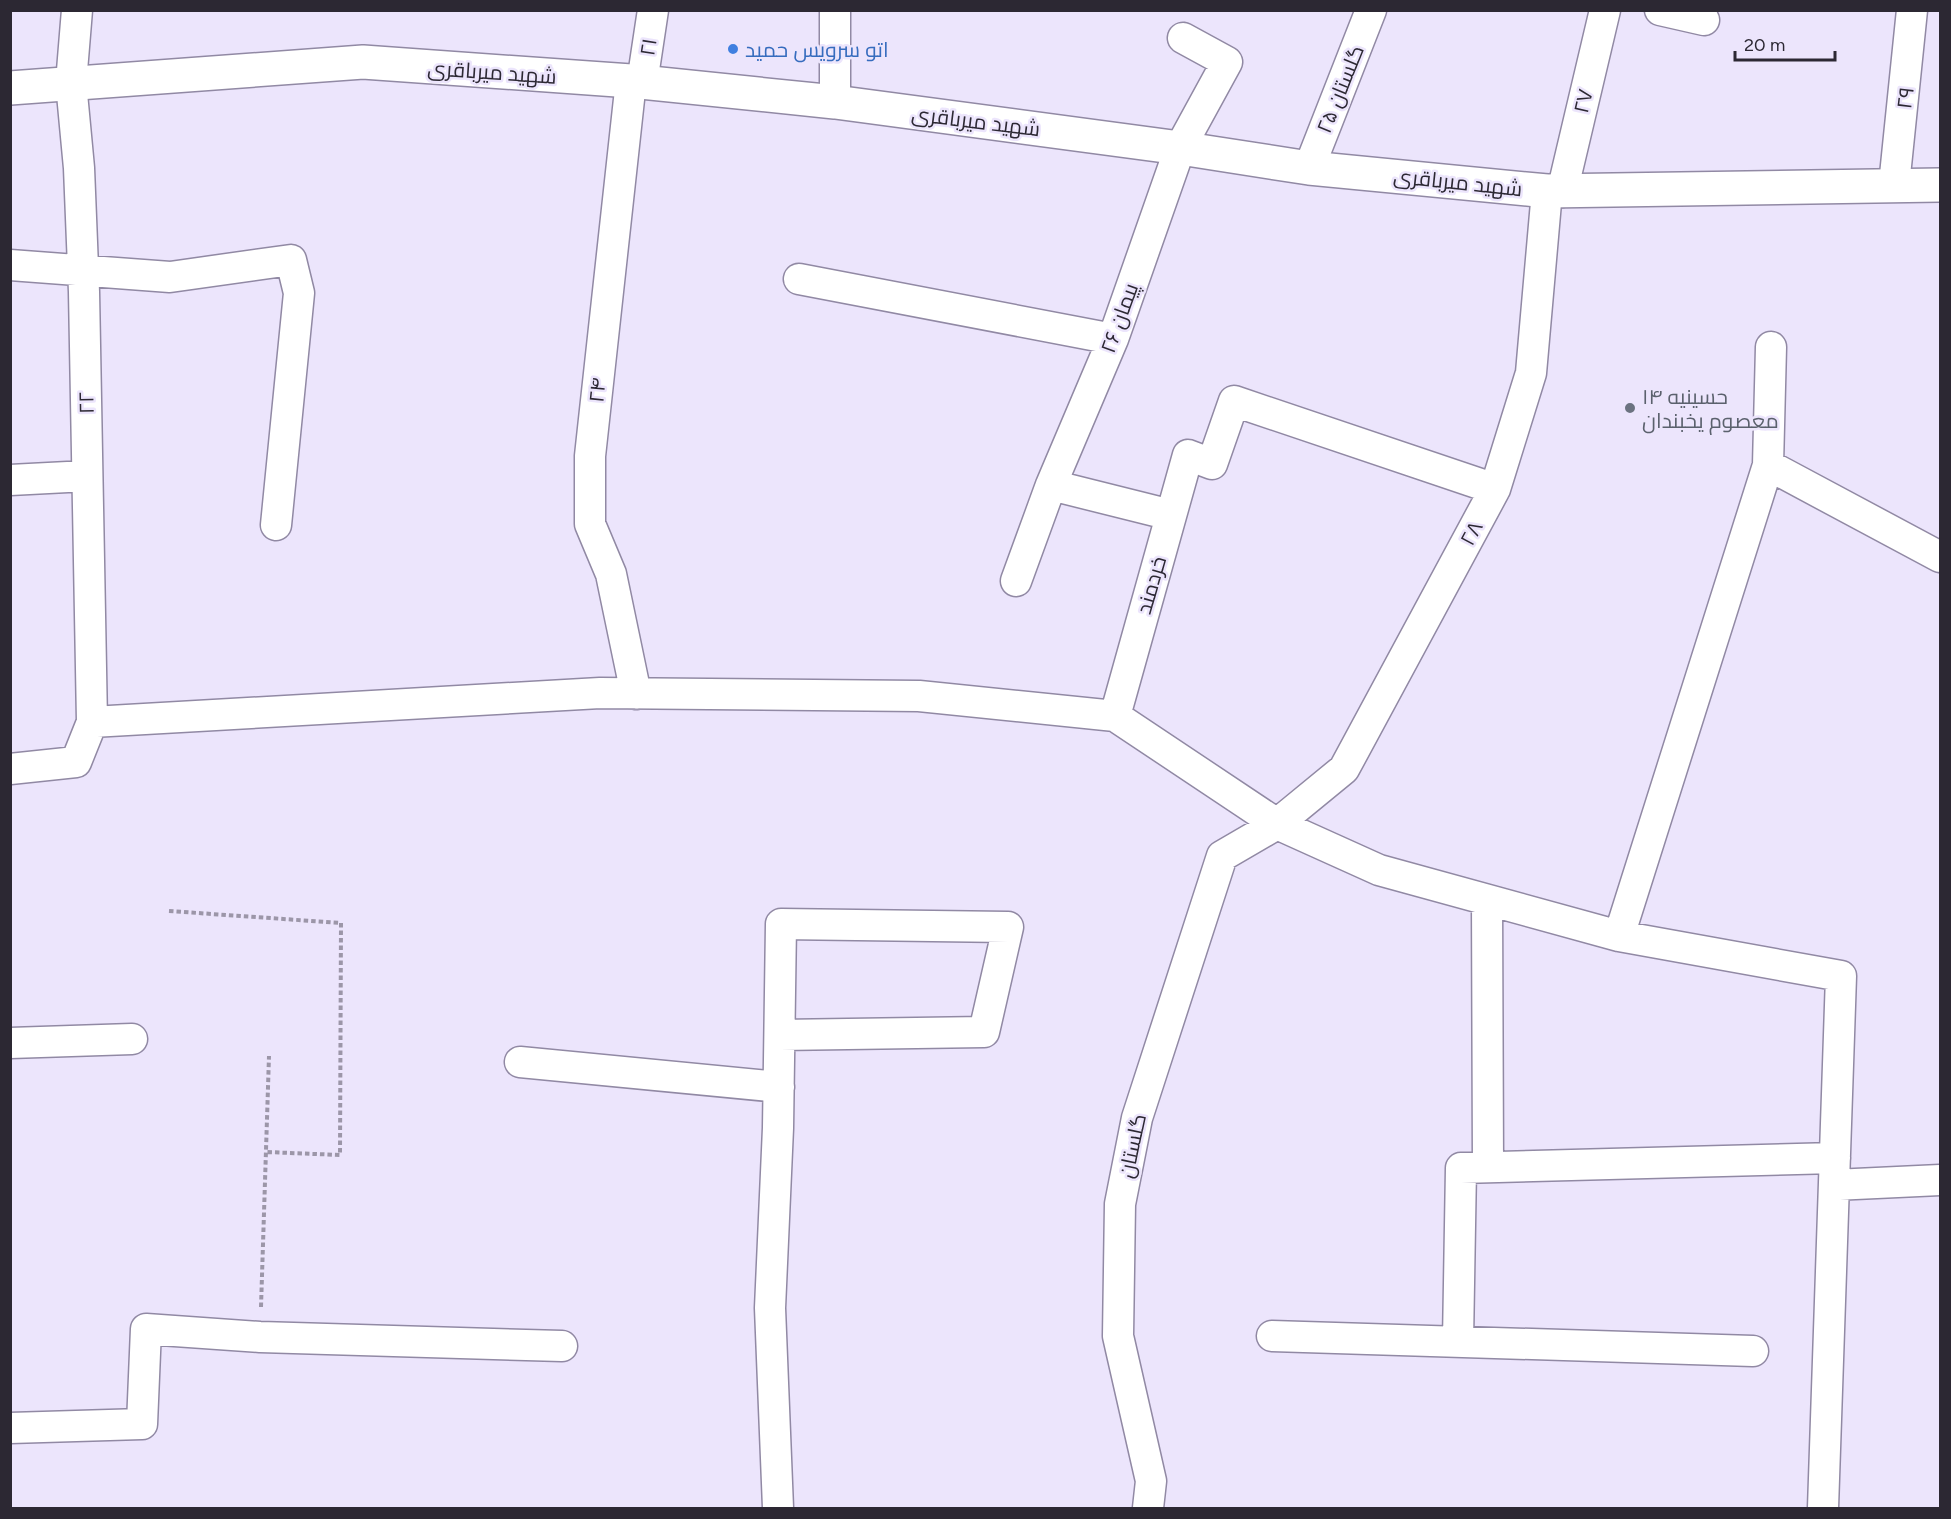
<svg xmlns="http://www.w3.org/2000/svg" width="1951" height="1519" viewBox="0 0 1951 1519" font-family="Figtree,Cairo,sans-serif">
<rect width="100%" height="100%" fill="#ece5fc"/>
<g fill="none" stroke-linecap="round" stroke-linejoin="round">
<g stroke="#9189a4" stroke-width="33">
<path id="minor" d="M 1660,10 L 1704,20
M 631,81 L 590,456 L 590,524 L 611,574 L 636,694
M 642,83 L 653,10
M 835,102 L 835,10
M 1309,168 L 1371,10
M 1894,185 L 1912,10
M 1562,192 L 1605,10
M 10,265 L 170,277 L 291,260 L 299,293 L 276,525
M 799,279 L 1113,339
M 1768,465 L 1940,557
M 10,480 L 87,476
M 1051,485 L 1171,515
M 1016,581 L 1051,485 L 1113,339 L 1180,148 L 1227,62 L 1183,38
M 1115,716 L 1188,455 L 1212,464 L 1234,401 L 1495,489
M 92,722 L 600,693 L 919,696 L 1115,716 L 1277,824 L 1379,870 L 1619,936 L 1841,976 L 1823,1508
M 10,769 L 76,762 L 92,722 L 84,292 L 79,168 L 71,83 L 77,10
M 1487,900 L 1488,1167
M 1619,936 L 1768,465 L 1771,347
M 10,1043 L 132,1039
M 520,1062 L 779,1087
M 1834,1185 L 1940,1180
M 1272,1336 L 1753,1351
M 1458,1341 L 1461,1168 L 1835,1158
M 10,1428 L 142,1424 L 146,1329 L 260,1337 L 562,1346
M 778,1508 L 770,1308 L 778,1128 L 781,924 L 1008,927 L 984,1032 L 780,1035
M 1148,1508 L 1151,1481 L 1118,1336 L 1120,1204 L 1137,1118 L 1222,856 L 1277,824 L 1344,769 L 1495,489 L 1531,373 L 1547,191"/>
</g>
<g stroke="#9189a4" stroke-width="36">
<path id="secondary" d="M 10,88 L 363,62 L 631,81 L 835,102 L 1180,148 L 1309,168 L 1547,191 L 1940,185"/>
</g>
<path stroke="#9c96a8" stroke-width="4" stroke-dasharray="4.5 3" stroke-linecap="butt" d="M 169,911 L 341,923 L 340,1155 L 266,1152
M 261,1307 L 269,1056"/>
<use href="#minor" stroke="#fff" stroke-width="30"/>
<use href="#secondary" stroke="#fff" stroke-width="33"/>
</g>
<circle fill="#3f7fe0" stroke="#ece5fc" stroke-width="2" cx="733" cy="49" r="6"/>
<circle fill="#6b7280" stroke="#ece5fc" stroke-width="2" cx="1630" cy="408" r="6"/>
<g text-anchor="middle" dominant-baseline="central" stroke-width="5" stroke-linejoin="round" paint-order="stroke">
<g font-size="21" fill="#2c2833" stroke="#ece5fc">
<text transform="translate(648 47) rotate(-81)">۲۱</text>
<text transform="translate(492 72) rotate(4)">شهید میرباقری</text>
<text transform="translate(1340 89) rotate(-68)">گلستان ۲۵</text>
<text transform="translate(1905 98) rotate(-83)">۲۹</text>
<text transform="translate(1583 101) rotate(-77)">۲۷</text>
<text transform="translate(976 121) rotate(7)">شهید میرباقری</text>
<text transform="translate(1458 182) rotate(6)">شهید میرباقری</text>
<text transform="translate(1119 318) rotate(-70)">پیمان ۲۶</text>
<text transform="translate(597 390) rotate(-84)">۲۴</text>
<text transform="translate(86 403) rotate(-91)">۲۲</text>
<text transform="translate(1471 533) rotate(-62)">۲۸</text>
<text transform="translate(1151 585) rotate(-74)">خردمند</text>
<text transform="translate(1132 1146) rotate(-78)">گلستان</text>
</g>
<g font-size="21" fill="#366cbe" stroke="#ece5fc" text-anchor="start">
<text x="745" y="49">اتو سرویس حمید</text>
</g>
<g font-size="21" fill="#5b616d" stroke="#ece5fc" text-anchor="start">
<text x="1642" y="396">حسینیه ۱۴<tspan x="1642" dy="24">معصوم یخبندان</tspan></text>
</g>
</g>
<rect width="1951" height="1519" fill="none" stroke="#2c2833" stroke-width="24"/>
<path d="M1735 51v9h100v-9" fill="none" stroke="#2c2833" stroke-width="3"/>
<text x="1744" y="51" font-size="18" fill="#2c2833" stroke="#ece5fc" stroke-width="4.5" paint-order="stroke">20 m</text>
</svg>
